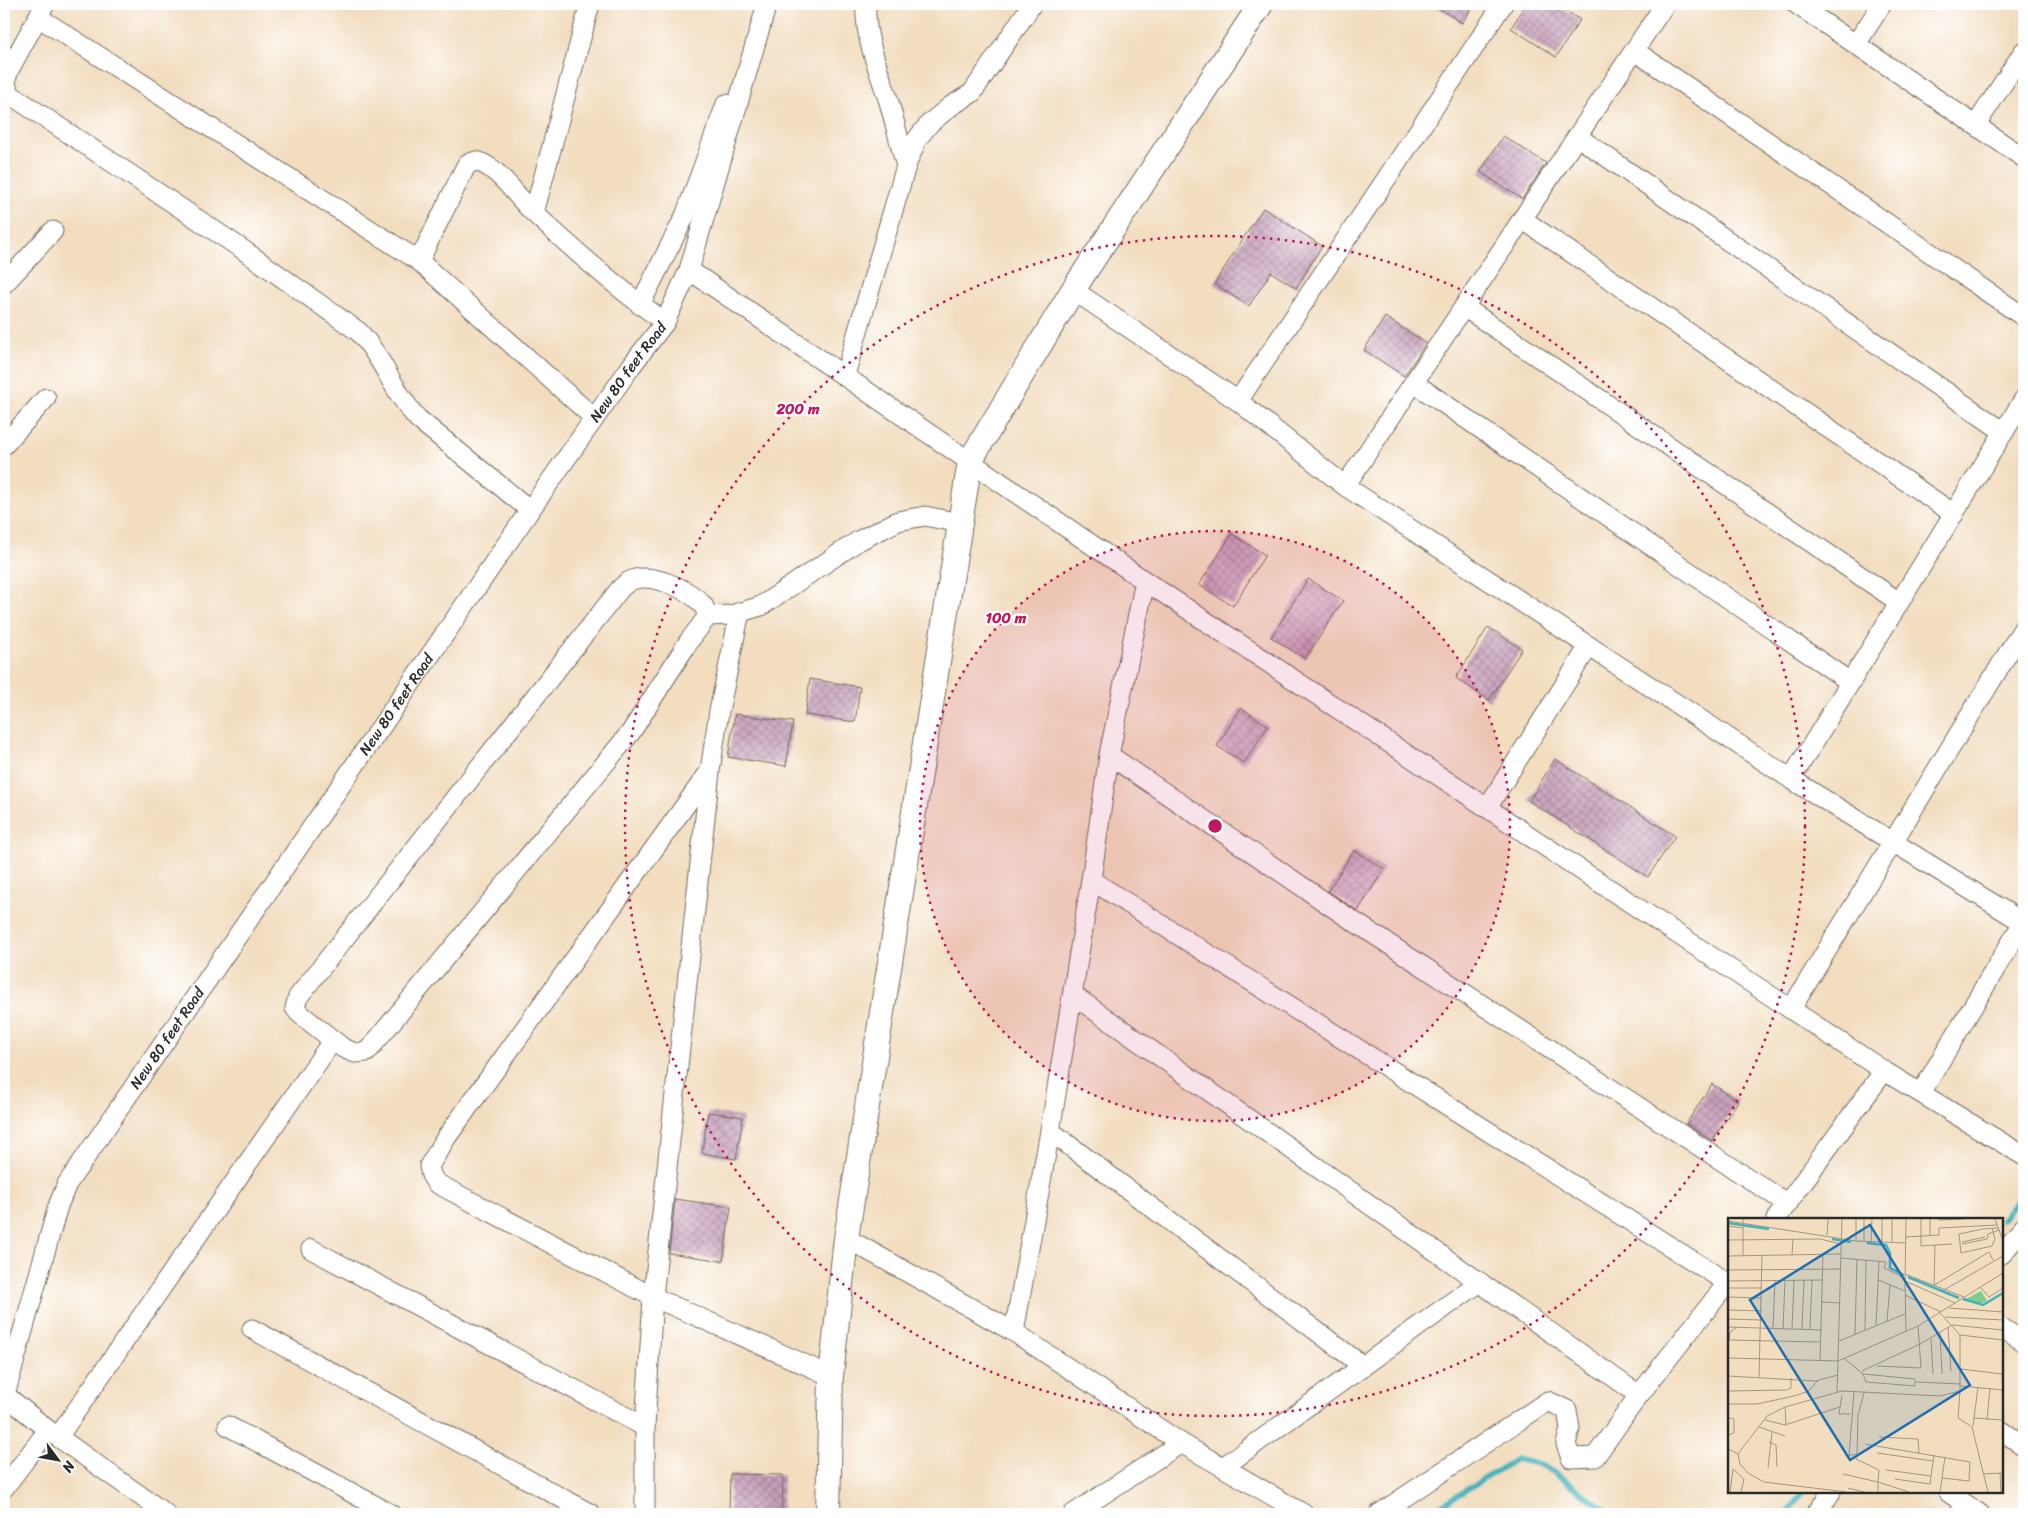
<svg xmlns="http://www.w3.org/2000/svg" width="2028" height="1518" viewBox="0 0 2028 1518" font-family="Sriracha,sans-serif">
<defs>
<pattern id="building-cross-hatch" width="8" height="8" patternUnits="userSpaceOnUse" patternTransform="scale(1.25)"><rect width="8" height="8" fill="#c9a0bb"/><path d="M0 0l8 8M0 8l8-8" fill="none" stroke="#a38398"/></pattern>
</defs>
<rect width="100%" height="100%" fill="#fff"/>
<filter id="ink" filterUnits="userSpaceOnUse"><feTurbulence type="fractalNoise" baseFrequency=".02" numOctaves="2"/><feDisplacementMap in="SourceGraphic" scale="10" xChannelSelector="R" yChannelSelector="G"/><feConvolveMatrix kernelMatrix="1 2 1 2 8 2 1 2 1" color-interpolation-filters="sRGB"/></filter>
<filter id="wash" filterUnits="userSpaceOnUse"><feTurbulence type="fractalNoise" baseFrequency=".0096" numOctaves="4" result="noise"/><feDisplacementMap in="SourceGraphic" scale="20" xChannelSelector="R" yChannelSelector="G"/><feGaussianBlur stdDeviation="1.12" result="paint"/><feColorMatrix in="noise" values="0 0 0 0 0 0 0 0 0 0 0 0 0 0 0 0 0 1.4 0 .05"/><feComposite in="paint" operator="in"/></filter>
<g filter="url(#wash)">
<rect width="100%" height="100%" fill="#f2ddbf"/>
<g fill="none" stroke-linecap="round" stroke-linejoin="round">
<path stroke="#42b2bb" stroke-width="5.5" d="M 2002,1219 L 2024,1192
M 1427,1514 L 1516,1459 L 1542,1465 L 1612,1514
M 1786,1514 L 1803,1492"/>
</g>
<g id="blocks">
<path fill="url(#building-cross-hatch)" d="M 1432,4 L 1474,4 L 1462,23 Z
M 1526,4 L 1555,4 L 1580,20 L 1556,57 L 1511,28 Z
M 1503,136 L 1546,163 L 1522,199 L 1480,172 Z
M 1263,208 L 1322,246 L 1296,288 L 1271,272 L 1249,306 L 1214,284 Z
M 1385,317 L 1426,343 L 1404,376 L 1364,350 Z
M 1232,534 L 1265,555 L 1233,606 L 1199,585 Z
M 1308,579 L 1343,601 L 1305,659 L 1271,637 Z
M 1488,627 L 1522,649 L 1489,700 L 1456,678 Z
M 810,679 L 860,687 L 855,722 L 805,715 Z
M 1241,708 L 1268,726 L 1244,763 L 1217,746 Z
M 735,714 L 793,722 L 786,766 L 728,757 Z
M 1555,759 L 1675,836 L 1648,877 L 1529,801 Z
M 1354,850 L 1384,869 L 1358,911 L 1328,891 Z
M 1712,1084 L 1738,1101 L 1712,1141 L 1686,1124 Z
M 708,1112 L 743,1117 L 736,1159 L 702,1153 Z
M 675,1199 L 731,1207 L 723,1261 L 669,1253 Z
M 730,1474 L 783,1475 L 782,1514 L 729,1514 Z"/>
</g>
</g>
<g filter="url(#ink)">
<use href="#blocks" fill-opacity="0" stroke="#71695f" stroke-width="1"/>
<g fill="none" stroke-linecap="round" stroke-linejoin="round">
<g stroke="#71695f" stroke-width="21">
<g id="minor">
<path d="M 45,4 L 9,70 C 5,80 5,86 11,95 L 239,247 L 359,332 C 384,359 393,392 418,419 L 530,510"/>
<path d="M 866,4 C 864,38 879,70 889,102 C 895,123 900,145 906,166"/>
<path d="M 1796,4 L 2024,158"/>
<path d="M 38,17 L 419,261 L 594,418"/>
<path d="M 1856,44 L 1882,4"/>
<path d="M 1635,51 L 2024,317"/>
<path d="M 1976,125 L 2024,51"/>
<path d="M 1578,137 L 2004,432"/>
<path d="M 534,213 L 590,4"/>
<path d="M 1522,219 L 1954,514"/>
<path d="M 419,261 L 467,164 L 476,161 C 499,167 517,198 535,214 C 576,252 620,291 665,322"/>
<path d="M 689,270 L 1145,581 L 1884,1071 L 2024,1156"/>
<path d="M 4,284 L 53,231"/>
<path d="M 1073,290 L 1238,401 L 1345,486 L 1791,779 L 2024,923"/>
<path d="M 640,305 L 685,216 L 726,104"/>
<path d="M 1464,307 L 1899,602"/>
<path d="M 845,375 L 906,166 L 917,139 L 930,123 L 951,106 L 972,93 L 1032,4"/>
<path d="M 1414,383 L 1850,682"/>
<path d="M 1238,401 L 1503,4"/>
<path d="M 4,445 L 46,398"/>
<path d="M 1345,486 L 1665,4"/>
<path d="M 708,616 C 706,612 705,608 703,605 C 689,589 649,571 630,581 C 626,583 623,586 620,589 L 298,997 L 295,1008 L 299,1013 L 343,1048 L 355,1053 L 367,1052 L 631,732 L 689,641 L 708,616 L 731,615 L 761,606 L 858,541 L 898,521 L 925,516 L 960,523"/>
<path d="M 1109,755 L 1341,913 L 1788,1204"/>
<path d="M 710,771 L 446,1138 L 429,1166 L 431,1175 L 436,1183 L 653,1297 L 831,1376"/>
<path d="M 1791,779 L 2024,399"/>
<path d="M 1487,808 L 1589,646"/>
<path d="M 1091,880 L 1728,1283"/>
<path d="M 1073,995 L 1639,1395"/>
<path d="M 1791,1009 L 2024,627"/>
<path d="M 1921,1093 L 2024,921"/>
<path d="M 1050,1131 L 1363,1366"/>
<path d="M 1776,1219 L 1884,1071"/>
<path d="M 846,1238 L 1014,1332 L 1181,1443 L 1304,1514"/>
<path d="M 311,1249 L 645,1427"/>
<path d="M 2002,1254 L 2024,1227"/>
<path d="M 2002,1328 L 2024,1342"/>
<path d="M 252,1329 L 591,1514"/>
<path d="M 1014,1332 L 1050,1131 L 1091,880 L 1109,755 L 1145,581"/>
<path id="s1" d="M 4,1393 L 5,1395 L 58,1206 L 67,1184 L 530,510 L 632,365 L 665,322 L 689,270 L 767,4"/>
<path d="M 5,1395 L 48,1430 L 166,1514"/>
<path d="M 228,1426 L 391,1514"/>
<path d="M 2002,1431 L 2024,1446"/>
<path d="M 58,1437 L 333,1040"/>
<path d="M 1223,1467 L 1480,1282"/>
<path d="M 4,1488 L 48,1430"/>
<path d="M 1948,1492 L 1980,1514"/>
<path d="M 645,1514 L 645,1427 L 653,1297 L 710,771 L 719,711 L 740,612"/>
<path d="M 1073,1514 L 1181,1443"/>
<path d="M 1379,1514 L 1548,1401 L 1567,1410 L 1570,1429 L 1566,1444 L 1571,1458 L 1595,1457 L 1639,1395 L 1729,1281"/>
<path d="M 1816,1514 L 1831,1492"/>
</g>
</g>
<g stroke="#71695f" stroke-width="26">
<path id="tertiary" d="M 828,1514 L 831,1376 L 846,1238 L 970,461 L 1073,290 L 1261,4"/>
</g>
<use href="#minor" stroke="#fff" stroke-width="19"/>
<use href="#tertiary" stroke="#fff" stroke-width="24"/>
</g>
</g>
<circle cx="1215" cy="826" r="295" fill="#c2185b" fill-opacity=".12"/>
<g fill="none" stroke="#c2185b" stroke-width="2.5" stroke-dasharray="2.5 5">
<circle cx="1215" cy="826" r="295"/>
<circle cx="1215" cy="826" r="590"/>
</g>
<g text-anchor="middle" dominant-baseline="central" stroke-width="4.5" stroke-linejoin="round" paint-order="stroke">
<g font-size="15" fill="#2b2b2b" stroke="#fff">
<text stroke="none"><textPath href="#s1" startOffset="1209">New 80 feet Road</textPath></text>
<text stroke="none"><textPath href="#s1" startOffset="804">New 80 feet Road</textPath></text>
<text stroke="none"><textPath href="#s1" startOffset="399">New 80 feet Road</textPath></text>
</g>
</g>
<g transform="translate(1728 1218)">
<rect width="275" height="275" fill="#f2ddbf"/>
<path d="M 253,73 L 259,83 L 251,86 L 238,81 Z" fill="#7ccd8e"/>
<path fill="none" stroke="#42b2bb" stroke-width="2.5" d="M 0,5 L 41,11M 104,21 L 123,24M 139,25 L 158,27 L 162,35 L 162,50 L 176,57M 180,59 L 231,80M 235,81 L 255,87 L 275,75"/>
<path fill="none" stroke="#a29684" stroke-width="1" d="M 178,1 L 177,63 L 227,85M 193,1 L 193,28 L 224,26M 202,1 L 202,17M 267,1 L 275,23M 210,2 L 236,1M 0,3 L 128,23 L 178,25M 0,8 L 15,10M 264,10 L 267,21 L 264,28 L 233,35 L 231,16 L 255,11 L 270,10M 99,17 L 100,1M 178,19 L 211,17 L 211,10 L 269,7M 0,22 L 92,21 L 113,26M 128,23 L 128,1M 136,23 L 136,1M 143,23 L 144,1M 154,24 L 154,1M 234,24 L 257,19M 164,25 L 164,1M 234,26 L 259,21 L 260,16 L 271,12M 15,37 L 15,1M 64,37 L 65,21M 0,38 L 113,36M 113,40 L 158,44 L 156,50 L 177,60M 0,52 L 113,51M 177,56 L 236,79M 150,62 L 177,73M 0,63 L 95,62M 177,63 L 178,114M 205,68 L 261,34 L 265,42M 206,68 L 207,27M 252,69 L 261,79 L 275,70M 0,70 L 34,70M 216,72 L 275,38M 177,77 L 213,94M 0,79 L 34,80M 94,84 L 112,85M 221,90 L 275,94M 0,92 L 34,93M 212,95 L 232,117 L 232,173M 217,99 L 275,102M 0,101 L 33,102M 159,103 L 162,67M 148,108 L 151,44M 0,109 L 94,112M 220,109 L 223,153M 45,110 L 47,62M 55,111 L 57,62M 64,111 L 66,62M 74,111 L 76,62M 82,111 L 84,62M 137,112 L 138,42M 212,115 L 214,156M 127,117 L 129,41M 232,117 L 275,122M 203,121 L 205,156M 0,122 L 92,124M 1,122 L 2,114 L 9,109M 111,123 L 177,96M 0,140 L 110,143 L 190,108 L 275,55M 116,140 L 135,156 L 187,161 L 187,168 L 138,164 L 135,156M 92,143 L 95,36M 149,148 L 193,150 L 190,108M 233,151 L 274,156 L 275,150M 134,153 L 192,126 L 224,107 L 275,112M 0,158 L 87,163 L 110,157M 31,159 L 34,37M 188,164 L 233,166M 232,168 L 275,172M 0,173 L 59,172 L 63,170 L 63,160M 109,174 L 114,1M 114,177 L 111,196 L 122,196M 0,186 L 29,186 L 66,178 L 81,173 L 90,162M 57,189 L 58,206M 0,200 L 6,201 L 6,215 L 0,217M 246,200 L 275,202M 37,202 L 57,207 L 112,189M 259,202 L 262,170M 245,208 L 250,169M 31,209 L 57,218M 151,219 L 190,221 L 191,235M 41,224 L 48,227 L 49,249M 137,226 L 242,244 L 241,263 L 214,260M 0,231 L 10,236 L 12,246 L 20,255 L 36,264 L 118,274M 149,235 L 205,243M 10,236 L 39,198 L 57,189 L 114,173 L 212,178 L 232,173 L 230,200 L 244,209 L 260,274M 117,238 L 129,236 L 130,197 L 136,175M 121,238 L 126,174M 128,238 L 128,241 L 151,252 L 150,264 L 181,274M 40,250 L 44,214M 158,252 L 203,258M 272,255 L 273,274M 115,256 L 150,264 L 150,274M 255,256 L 275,255M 167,261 L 202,266M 202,266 L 206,237M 120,270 L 136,274M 2,274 L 5,251 L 16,261 L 13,274M 212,274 L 217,239"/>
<path fill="#1f6fb2" fill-opacity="0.15" stroke="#1f6fb2" stroke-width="2.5" d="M 142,7 L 242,167 L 122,242 L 22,82 Z"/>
<rect width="275" height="275" fill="none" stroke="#2b2b2b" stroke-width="2.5"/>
</g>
<circle cx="1215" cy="826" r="8" fill="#c2185b" stroke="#fff" stroke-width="2.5"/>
<g font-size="15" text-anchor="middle" font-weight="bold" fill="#c2185b" stroke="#fff" stroke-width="4.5" stroke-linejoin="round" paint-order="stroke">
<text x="798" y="414">200 m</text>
<text x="1006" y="623">100 m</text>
</g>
<rect width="2028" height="1518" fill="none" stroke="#fff" stroke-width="20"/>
<g transform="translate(58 1460) rotate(122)" stroke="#ffffff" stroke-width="4" paint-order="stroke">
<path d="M0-4L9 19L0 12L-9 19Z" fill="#2b2b2b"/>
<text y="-8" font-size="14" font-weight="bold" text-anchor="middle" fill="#2b2b2b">N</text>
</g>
</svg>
